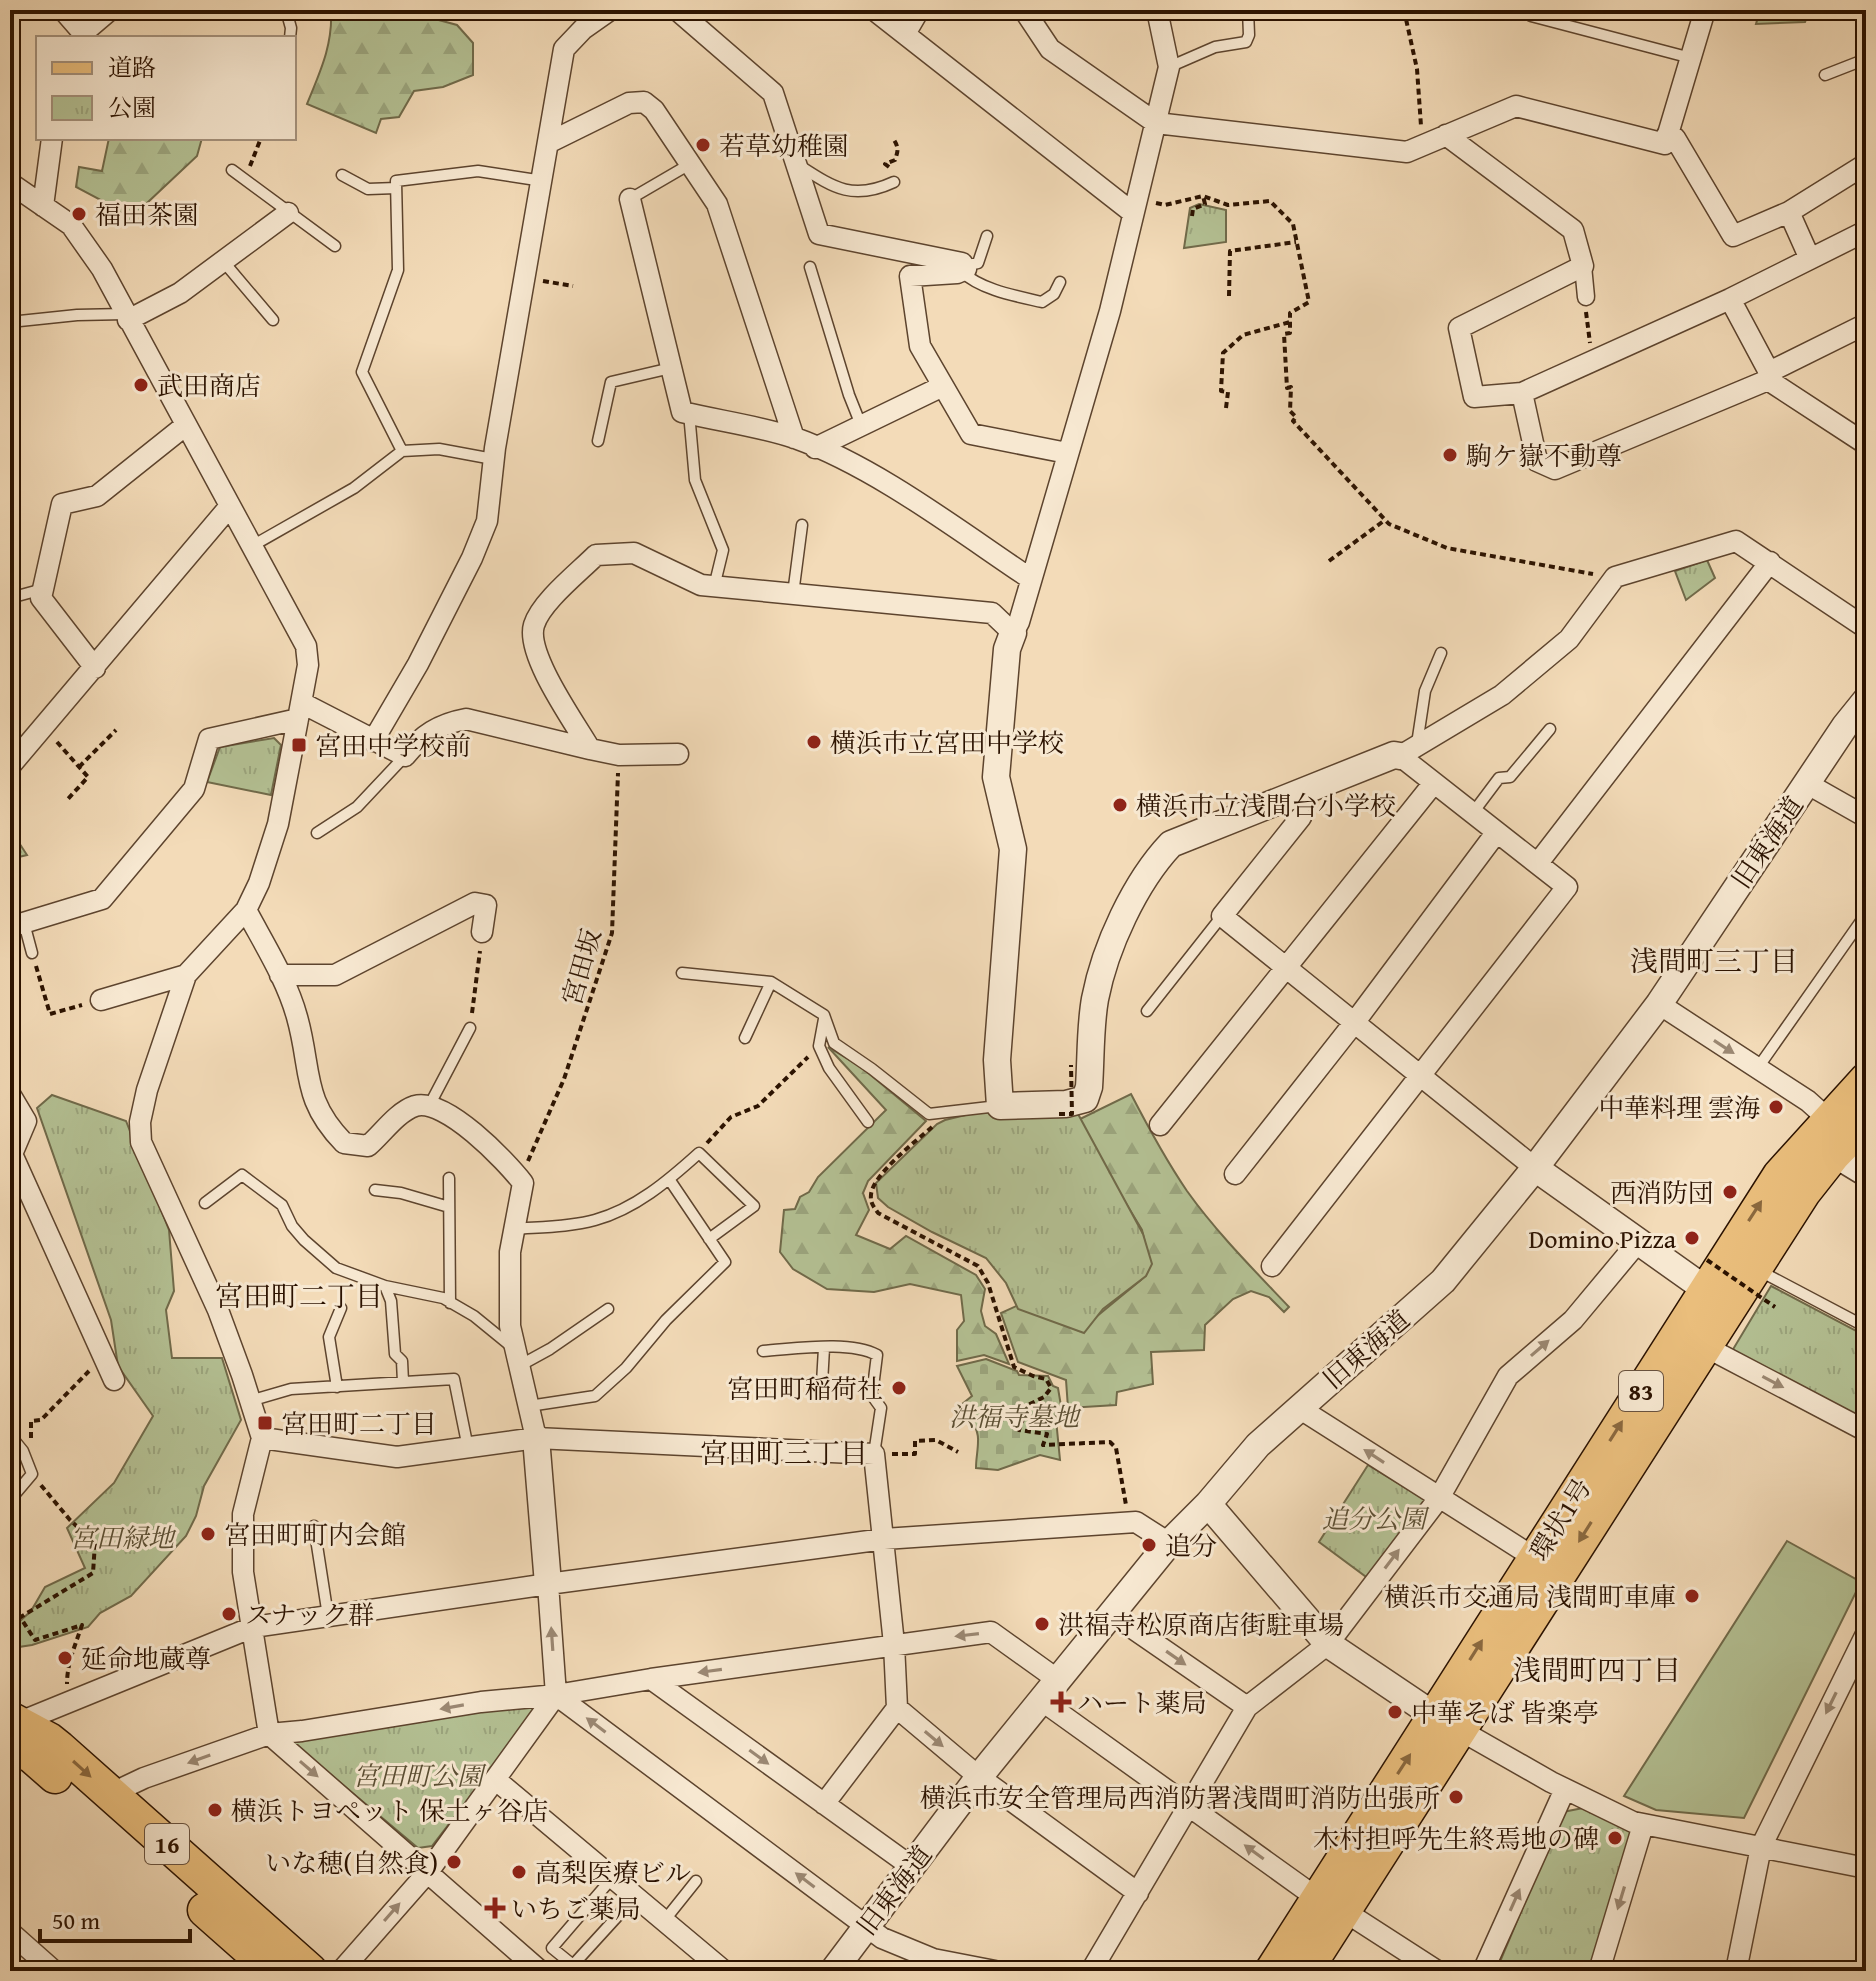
<svg xmlns="http://www.w3.org/2000/svg" width="1876" height="1981" viewBox="0 0 1876 1981" font-family="'Gentium Book Plus','Noto Serif JP',serif">
<defs>
<pattern id="grass-dots" width="8" height="8" patternUnits="userSpaceOnUse" patternTransform="scale(2)"><rect width="8" height="8" fill="#b4c194"/><path d="M2 2h.1M6 6h.1" fill="none" stroke="#9ba57e" stroke-width="1.8" stroke-linecap="round"/></pattern>
<pattern id="forest-firs" width="22" height="20" patternUnits="userSpaceOnUse" patternTransform="scale(2)"><rect width="22" height="20" fill="#b4c194"/><path d="M5 1l3.5 6h-7zM16 11l3.5 6h-7z" fill="#9ba57e"/></pattern>
<pattern id="cemetery-stones" width="16" height="16" patternUnits="userSpaceOnUse" patternTransform="scale(2)"><rect width="16" height="16" fill="#b4c194"/><path d="M2 7V4a2 2 0 0 1 4 0v3zM10 15v-3a2 2 0 0 1 4 0v3z" fill="#9ba57e"/></pattern>
<pattern id="park-tufts" width="24" height="20" patternUnits="userSpaceOnUse" patternTransform="scale(2)"><rect width="24" height="20" fill="#b4c194"/><path d="M3 7l-1-3M5 7V3M7 7l1-3M15 17l-1-3M17 17v-4M19 17l1-3" fill="none" stroke="#9ba57e"/></pattern>
</defs>
<rect width="100%" height="100%" fill="#f3dbb8"/>
<filter id="stains"><feTurbulence type="fractalNoise" baseFrequency=".0025" numOctaves="4"/><feColorMatrix values="0 0 0 0 .2 0 0 0 0 .09 0 0 0 0 .02 0 0 0 .5 -.17"/></filter>
<radialGradient id="worn" r=".72"><stop offset=".6" stop-color="#630" stop-opacity="0"/><stop offset="1" stop-color="#630" stop-opacity=".3"/></radialGradient>
<path fill="url(#grass-dots)" stroke="#706a4a" stroke-width="2" d="M 10,829 L 27,855 L 10,859 Z"/>
<path fill="url(#forest-firs)" stroke="#706a4a" stroke-width="2" d="M 331,10 L 402,10 L 457,25 L 473,43 L 473,75 L 443,87 L 414,91 L 399,117 L 381,119 L 376,133 L 307,104 C 320,72 333,45 331,10 Z
M 1760,10 L 1810,10 L 1805,22 L 1756,24 Z
M 109,138 L 202,138 L 197,156 L 147,203 L 131,222 L 116,208 L 76,187 L 79,167 L 102,171 Z
M 828,1047 L 861,1067 L 926,1121 L 868,1181 L 863,1193 L 869,1210 L 856,1235 L 890,1249 L 906,1236 L 976,1275 L 985,1289 L 981,1311 L 985,1326 L 996,1334 L 1009,1364 L 984,1355 L 957,1361 L 957,1330 L 964,1321 L 961,1295 L 910,1284 L 874,1292 L 827,1289 L 793,1269 L 780,1252 L 784,1210 L 795,1209 L 800,1197 L 809,1192 L 818,1177 L 886,1110 Z
M 1131,1094 C 1148,1127 1166,1160 1187,1191 C 1217,1233 1254,1270 1289,1307 L 1284,1312 L 1269,1297 L 1251,1291 L 1233,1299 L 1205,1325 L 1204,1350 L 1151,1352 L 1153,1384 L 1117,1392 L 1116,1405 L 1068,1408 L 1066,1380 L 1018,1362 L 1001,1313 L 1034,1298 L 1079,1331 L 1141,1280 L 1149,1261 L 1142,1230 L 1076,1121 Z"/>
<path fill="url(#cemetery-stones)" stroke="#706a4a" stroke-width="2" d="M 986,1359 L 1017,1371 L 1019,1375 L 1048,1376 L 1053,1386 L 1058,1388 L 1061,1406 L 1055,1409 L 1060,1460 L 1040,1455 L 998,1470 L 976,1468 C 976,1458 978,1451 978,1441 C 979,1428 968,1415 961,1405 L 972,1396 L 957,1366 Z"/>
<path fill="url(#park-tufts)" stroke="#706a4a" stroke-width="2" d="M 1199,204 L 1226,210 L 1226,242 L 1184,248 L 1190,208 Z
M 1707,560 L 1715,578 L 1686,600 L 1675,571 Z
M 274,738 L 281,745 L 271,795 L 207,782 L 220,747 Z
M 52,1095 L 126,1121 L 169,1230 L 174,1291 L 166,1310 L 172,1358 L 222,1358 L 241,1420 L 204,1486 L 196,1516 L 186,1536 L 131,1596 L 100,1613 L 88,1627 L 32,1645 L 12,1648 L 10,1630 L 31,1611 L 45,1587 L 85,1568 L 67,1528 L 114,1483 L 153,1416 L 118,1366 L 111,1320 L 37,1108 Z
M 1038,1108 L 1078,1114 L 1143,1234 L 1152,1264 L 1146,1276 L 1103,1309 L 1084,1333 L 1018,1309 L 1006,1283 L 986,1258 L 932,1232 L 888,1207 L 878,1198 L 876,1183 L 937,1124 L 945,1120 L 978,1112 Z
M 1771,1286 L 1866,1336 L 1866,1421 L 1732,1351 Z
M 1368,1465 L 1427,1501 L 1369,1579 L 1319,1542 Z
M 543,1702 L 432,1846 L 418,1848 L 293,1743 L 299,1735 Z
M 1583,1808 L 1635,1832 L 1593,1971 L 1496,1971 L 1563,1812 Z"/>
<path fill="#b4c194" stroke="#706a4a" stroke-width="2" d="M 1787,1541 L 1861,1582 L 1744,1818 L 1656,1810 L 1624,1796 Z"/>
<g fill="none" stroke-linecap="round" stroke-linejoin="round">
<g stroke="#5d442e" stroke-width="13">
<path id="service" d="M 286,10 L 291,28 L 290,38
M 1531,16 L 1691,58
M 1169,67 L 1215,47 L 1246,42 L 1249,35 L 1248,10
M 1825,75 L 1866,59
M 800,166 C 834,188 853,201 894,182
M 232,170 L 335,246
M 342,175 L 368,189 L 396,188
M 630,199 L 690,164
M 223,261 L 273,320
M 964,266 L 978,263 L 987,236
M 810,267 L 849,395 L 861,425
M 961,271 C 981,290 1016,296 1042,302 L 1054,294 L 1060,282
M 10,322 L 77,315 L 125,314
M 689,413 L 695,480 L 723,550 L 714,587
M 598,441 L 611,382 L 671,368
M 402,451 L 362,372 L 398,270 L 396,181 L 478,171 L 543,181
M 252,546 L 354,488 L 402,451 L 439,449 L 493,459
M 793,594 L 802,525
M 10,598 L 43,589
M 1417,744 L 1425,691 L 1441,653
M 1472,814 L 1499,778 L 1510,777 L 1550,729
M 317,833 L 357,807 L 405,756
M 24,923 L 32,953
M 682,973 L 771,982 L 824,1015 L 834,1043 L 872,1069 L 929,1114 L 998,1106
M 1147,1011 L 1222,916
M 824,1019 L 819,1046 L 829,1068 L 868,1122
M 745,1038 L 771,982
M 1757,1069 L 1866,914
M 429,1106 L 470,1028
M 449,1178 L 450,1303
M 375,1190 L 401,1193 L 449,1207
M 205,1203 L 242,1175 L 282,1205 L 292,1226 L 304,1240 L 336,1268 L 385,1286 L 443,1298 L 474,1316 L 512,1347
M 514,1229 C 540,1227 570,1227 595,1220 C 635,1209 668,1181 699,1153 L 754,1206 L 709,1239
M 1760,1271 L 1866,1327
M 385,1286 L 391,1301 L 395,1354 L 402,1361 L 403,1382
M 824,1348 L 822,1383 L 866,1387 L 881,1408 L 874,1454
M 763,1351 C 795,1349 849,1340 877,1355 L 873,1387 L 866,1387
M 519,1366 L 550,1349 L 608,1309
M 337,1387 L 329,1337 L 341,1308
M 250,1401 L 291,1389 L 454,1379 L 468,1448
M 529,1406 L 595,1396 L 626,1368 L 666,1320 L 725,1262 L 669,1179
M 10,1435 L 23,1451 L 32,1474 L 10,1500
M 314,1526 L 328,1616
M 613,1877 L 552,1948 L 573,1965 L 625,1908
M 664,1921 L 696,1881"/>
</g>
<g stroke="#5d442e" stroke-width="19">
<path id="pedestrian" d="M 1583,266 L 1586,297"/>
</g>
<g stroke="#5d442e" stroke-width="23">
<path id="minor" d="M 63,10 L 83,33
M 677,10 L 773,93 L 819,234 L 962,263 L 966,269 L 957,273 L 910,276 L 920,346 L 971,434 L 1067,453
M 874,10 L 1133,213
M 1024,10 L 1050,49 L 1156,123 L 1407,152 L 1516,106 L 1665,144 L 1705,10
M 905,34 L 919,10
M 80,38 L 83,33 L 110,10
M 1446,135 L 1573,230 L 1583,266 L 1459,328 L 1474,397 L 1522,393 L 1537,461 L 1555,469 L 1768,380
M 1667,135 L 1675,138 L 1733,236 L 1789,212 L 1866,164
M 550,142 L 629,103 L 644,102 L 654,110 L 717,204 L 794,438
M 10,183 L 71,225 L 102,269 L 306,646 L 308,665 L 298,719 L 278,824 L 259,883 L 246,910 L 186,975 L 147,1090 L 140,1122 L 141,1142 L 218,1310 L 242,1375 L 262,1438 L 243,1514 L 243,1572 L 269,1734 L 540,1971
M 630,199 L 682,412 C 719,421 759,426 795,438 C 876,467 959,531 1031,579
M 43,206 L 52,138
M 1789,212 L 1810,259
M 1730,299 L 1769,372 L 1768,380 L 1866,444
M 128,320 L 180,293 L 288,213
M 1769,372 L 1866,324
M 1522,393 L 1730,299 L 1866,231
M 815,448 L 943,386
M 95,668 L 41,598 L 62,504 L 97,496 L 186,425
M 302,703 L 405,756 C 422,735 439,724 466,719 L 590,749
M 373,741 L 418,664 L 472,558 L 487,521 L 495,448 L 564,49 L 583,29 L 610,10
M 678,754 L 619,755 L 590,749 C 575,723 525,654 534,625 C 541,602 578,573 596,555 L 634,553 L 701,585 L 992,613 L 1013,633 L 1019,622 L 1110,311 L 1169,67 L 1157,10
M 10,766 L 230,506
M 1806,783 L 1866,817
M 1301,817 L 1222,916 L 1535,1168
M 1538,863 L 1770,562
M 246,910 C 264,944 287,980 297,1017 C 312,1070 301,1099 344,1143 L 368,1146 C 382,1134 397,1112 415,1106 C 445,1097 506,1161 523,1183 L 510,1252 L 510,1326 L 536,1438
M 10,927 L 102,899 L 194,789 L 209,739 L 298,719
M 280,975 L 335,975 L 475,903 L 486,905 L 482,932
M 101,1000 L 186,975
M 1659,1004 L 1808,1101 L 1828,1119
M 10,1094 L 26,1121 L 12,1154 L 114,1380
M 1160,1125 L 1433,784
M 1235,1174 L 1354,1023 L 1496,833
M 1272,1266 L 1567,887 L 1400,756 L 1502,695 L 1569,639 L 1615,577 L 1736,541 L 1866,628
M 1704,1346 L 1866,1431
M 1299,1408 L 1535,1558
M 262,1438 L 397,1457 L 536,1438 L 874,1454 L 894,1644 L 897,1708 L 979,1777 L 1138,1893
M 1112,1614 L 1247,1707
M 651,1679 L 912,1867
M 556,1695 L 882,1938 L 933,1959 L 995,1971
M 1041,1700 L 1317,1898
M 20,1722 L 253,1627 L 548,1584 L 884,1539 L 1136,1522 L 1169,1543
M 1451,1725 L 1551,1782 L 1633,1822 L 1866,1868
M 496,1780 L 724,1971
M 114,1797 L 125,1787 L 144,1778 L 269,1734 L 302,1731 L 481,1702 L 556,1695 L 651,1679 L 991,1632 L 1058,1680
M 824,1804 L 897,1708
M 1344,1911 L 1437,1971
M 10,1932 L 54,1971
M 341,1971 L 428,1872 L 556,1695 L 548,1584
M 1091,1971 L 1247,1707 L 1328,1644 L 1439,1498 L 1508,1376 L 1573,1320 L 1638,1242
M 1483,1971 L 1565,1789
M 1599,1971 L 1643,1825
M 1736,1971 L 1761,1847 L 1866,1634"/>
</g>
<g stroke="#5d442e" stroke-width="29">
<path id="tertiary" d="M 1013,633 L 1007,649 L 996,777 L 1013,849 L 997,1060 L 1000,1106 L 1066,1104 L 1085,1099 L 1089,1087 C 1091,1058 1090,1027 1095,999 C 1105,947 1135,882 1171,844 L 1394,755 L 1400,756
M 1820,1145 L 1866,1173
M 1535,1168 L 1705,1289
M 536,1438 L 548,1584
M 1208,1504 L 1328,1644 L 1435,1716
M 833,1971 L 979,1777 L 1169,1543 L 1208,1504 L 1258,1445 L 1443,1281 L 1535,1168 L 1659,1004 L 1845,726 L 1866,700"/>
</g>
<g stroke="#2b1200" stroke-width="35">
<path id="primary" d="M 1271,1971 L 1779,1175 L 1866,1079
M 1306,1971 L 1804,1193 L 1834,1155 L 1866,1122"/>
</g>
<g stroke="#2b1200" stroke-width="37">
<path id="trunk" d="M 10,1719 L 49,1740 L 59,1748 L 310,1971
M 10,1746 L 31,1755 L 55,1776
M 205,1910 L 274,1971"/>
</g>
<path stroke="#2b1200" stroke-width="4" stroke-dasharray="6 4" stroke-linecap="butt" d="M 1341,10 L 1346,19
M 1404,10 L 1417,69 L 1421,126
M 250,166 L 261,138
M 889,167 L 885,164 L 895,160 C 898,151 899,148 894,140
M 1156,203 L 1165,205 L 1203,196 L 1228,205 L 1270,201 L 1293,224 L 1309,302 L 1290,313 L 1290,333 L 1284,334 L 1287,388 L 1291,387 L 1290,411 L 1296,417 L 1293,421 L 1389,524 L 1447,548 L 1593,574
M 1192,216 L 1193,209 L 1205,204 L 1203,196
M 543,281 L 573,286
M 1229,296 L 1230,251 L 1296,242
M 1586,312 L 1590,343
M 1226,408 L 1228,392 L 1221,391 L 1223,353 L 1243,335 L 1290,322
M 1329,561 L 1385,520
M 57,742 L 88,777 L 67,800
M 79,767 L 116,730
M 36,966 L 50,1014 L 82,1005
M 472,1013 L 480,951
M 932,1127 C 916,1141 872,1175 871,1195 C 870,1203 874,1207 878,1213 L 978,1266 L 988,1283 L 1014,1367 L 1033,1376 L 1046,1379 L 1051,1388 L 1044,1397 L 1028,1405 L 1019,1430 L 1047,1434 L 1043,1445 L 1110,1442 L 1116,1448 L 1126,1505
M 707,1143 L 731,1117 L 758,1106 L 808,1057
M 528,1161 L 564,1079 L 612,933 L 618,773
M 31,1438 L 31,1421 L 41,1420 L 89,1371
M 892,1454 L 915,1454 L 915,1441 L 936,1440 L 958,1452
M 19,1618 L 93,1573 L 95,1543 L 70,1520 L 40,1484
M 10,1627 L 20,1617 L 35,1640 L 82,1625 C 75,1646 67,1663 67,1684"/>
<use href="#service" stroke="#f7e8d1" stroke-width="10"/>
<use href="#pedestrian" stroke="#f7e8d1" stroke-width="16"/>
<use href="#minor" stroke="#f7e8d1" stroke-width="20"/>
<use href="#tertiary" stroke="#f7e8d1" stroke-width="26"/>
<use href="#primary" stroke="#eabe7c" stroke-width="32"/>
<use href="#trunk" stroke="#eabe7c" stroke-width="34"/>
<path stroke="#2b1200" stroke-width="4" stroke-dasharray="6 4" stroke-linecap="butt" d="M 1059,1114 L 1072,1114 L 1071,1065
M 1707,1260 L 1775,1307"/>
</g>
<defs><path id="oneway-solid" d="M-6-.8H1V-3.2L6.5 0L1 3.2V.8H-6Z" transform="scale(2)"/></defs>
<g fill="#9b8873">
<use href="#oneway-solid" transform="translate(1724 1047) rotate(33)"/>
<use href="#oneway-solid" transform="translate(1540 1348) rotate(-41)"/>
<use href="#oneway-solid" transform="translate(1773 1382) rotate(28)"/>
<use href="#oneway-solid" transform="translate(1374 1456) rotate(-147)"/>
<use href="#oneway-solid" transform="translate(1392 1559) rotate(-53)"/>
<use href="#oneway-solid" transform="translate(967 1635) rotate(173)"/>
<use href="#oneway-solid" transform="translate(552 1639) rotate(-94)"/>
<use href="#oneway-solid" transform="translate(1176 1658) rotate(35)"/>
<use href="#oneway-solid" transform="translate(710 1671) rotate(172)"/>
<use href="#oneway-solid" transform="translate(1831 1703) rotate(116)"/>
<use href="#oneway-solid" transform="translate(452 1707) rotate(170)"/>
<use href="#oneway-solid" transform="translate(596 1725) rotate(-143)"/>
<use href="#oneway-solid" transform="translate(934 1739) rotate(40)"/>
<use href="#oneway-solid" transform="translate(759 1757) rotate(36)"/>
<use href="#oneway-solid" transform="translate(199 1759) rotate(160)"/>
<use href="#oneway-solid" transform="translate(309 1769) rotate(41)"/>
<use href="#oneway-solid" transform="translate(1254 1852) rotate(-144)"/>
<use href="#oneway-solid" transform="translate(805 1880) rotate(-143)"/>
<use href="#oneway-solid" transform="translate(1621 1898) rotate(107)"/>
<use href="#oneway-solid" transform="translate(1515 1900) rotate(-66)"/>
<use href="#oneway-solid" transform="translate(392 1912) rotate(-49)"/>
</g>
<g fill="#8a683e">
<use href="#oneway-solid" transform="translate(1755 1211) rotate(-57)"/>
<use href="#oneway-solid" transform="translate(1616 1431) rotate(-58)"/>
<use href="#oneway-solid" transform="translate(1585 1532) rotate(122)"/>
<use href="#oneway-solid" transform="translate(1476 1650) rotate(-58)"/>
<use href="#oneway-solid" transform="translate(1404 1764) rotate(-57)"/>
<use href="#oneway-solid" transform="translate(82 1769) rotate(42)"/>
</g>
<g fill="#8f2418" stroke="#f7e8d1" stroke-width="3">
<circle cx="703" cy="145" r="8"/>
<circle cx="79" cy="214" r="8"/>
<circle cx="141" cy="385" r="8"/>
<circle cx="1450" cy="455" r="8"/>
<circle cx="814" cy="742" r="8"/>
<rect x="291" y="737" width="16" height="16" rx="4"/>
<circle cx="1120" cy="805" r="8"/>
<circle cx="1776" cy="1107" r="8"/>
<circle cx="1730" cy="1192" r="8"/>
<circle cx="1692" cy="1238" r="8"/>
<circle cx="899" cy="1388" r="8"/>
<rect x="257" y="1415" width="16" height="16" rx="4"/>
<circle cx="208" cy="1534" r="8"/>
<circle cx="1149" cy="1545" r="8"/>
<circle cx="1692" cy="1596" r="8"/>
<circle cx="229" cy="1614" r="8"/>
<circle cx="1042" cy="1624" r="8"/>
<circle cx="65" cy="1658" r="8"/>
<path d="M1057 1690h8v8h8v8h-8v8h-8v-8h-8v-8h8z"/>
<circle cx="1395" cy="1712" r="8"/>
<circle cx="1456" cy="1797" r="8"/>
<circle cx="215" cy="1810" r="8"/>
<circle cx="1615" cy="1838" r="8"/>
<circle cx="454" cy="1862" r="8"/>
<circle cx="519" cy="1872" r="8"/>
<path d="M491 1896h8v8h8v8h-8v8h-8v-8h-8v-8h8z"/>
</g>
<g text-anchor="middle" dominant-baseline="central" stroke-width="6" stroke-linejoin="round" paint-order="stroke">
<g fill="#f7e8d1" stroke="#68523f" stroke-width="2">
<rect x="1619" y="1371" width="44" height="40" rx="6"/>
<rect x="145" y="1824" width="44" height="40" rx="6"/>
</g>
<g font-size="24" font-weight="bold" fill="#2b1200">
<text x="1641" y="1391">83</text>
<text x="167" y="1844">16</text>
</g>
<g font-size="26" fill="#2b1200" stroke="#f7e8d1" text-anchor="start">
<text x="719" y="145">若草幼稚園</text>
<text x="95" y="214">福田茶園</text>
<text x="157" y="385">武田商店</text>
<text x="1466" y="455">駒ケ嶽不動尊</text>
<text x="830" y="742">横浜市立宮田中学校</text>
<text x="315" y="745">宮田中学校前</text>
<text x="1136" y="805">横浜市立浅間台小学校</text>
<text x="1760" y="1107" text-anchor="end">中華料理 雲海</text>
<text x="1714" y="1192" text-anchor="end">西消防団</text>
<text x="1676" y="1238" text-anchor="end">Domino Pizza</text>
<text x="883" y="1388" text-anchor="end">宮田町稲荷社</text>
<text x="281" y="1423">宮田町二丁目</text>
<text x="224" y="1534">宮田町町内会館</text>
<text x="1165" y="1545">追分</text>
<text x="1676" y="1596" text-anchor="end">横浜市交通局 浅間町車庫</text>
<text x="245" y="1614">スナック群</text>
<text x="1058" y="1624">洪福寺松原商店街駐車場</text>
<text x="81" y="1658">延命地蔵尊</text>
<text x="1077" y="1702">ハート薬局</text>
<text x="1411" y="1712">中華そば 皆楽亭</text>
<text x="1440" y="1797" text-anchor="end">横浜市安全管理局西消防署浅間町消防出張所</text>
<text x="231" y="1810">横浜トヨペット 保土ヶ谷店</text>
<text x="1599" y="1838" text-anchor="end">木村担呼先生終焉地の碑</text>
<text x="438" y="1862" text-anchor="end">いな穂(自然食)</text>
<text x="535" y="1872">高梨医療ビル</text>
<text x="511" y="1908">いちご薬局</text>
</g>
<g font-size="26" fill="#2b1200" stroke="#f7e8d1">
<text transform="translate(1767 842) rotate(-56)">旧東海道</text>
<text transform="translate(581 967) rotate(-74)">宮田坂</text>
<text transform="translate(1366 1349) rotate(-41)">旧東海道</text>
<text transform="translate(1560 1519) rotate(-58)">環状1号</text>
<text transform="translate(894 1890) rotate(-53)">旧東海道</text>
</g>
<g font-size="26" font-style="italic" fill="#5b4f34" stroke="#f7e8d1">
<text x="1014" y="1416">洪福寺墓地</text>
<text x="1374" y="1518">追分公園</text>
<text x="122" y="1537">宮田緑地</text>
<text x="418" y="1775">宮田町公園</text>
</g>
<g font-size="28" fill="#2b1200" stroke="#f7e8d1">
<text x="1714" y="960">浅間町三丁目</text>
<text x="299" y="1295">宮田町二丁目</text>
<text x="784" y="1452">宮田町三丁目</text>
<text x="1597" y="1669">浅間町四丁目</text>
</g>
</g>
<rect width="1876" height="1981" fill="none" stroke="#f3dbb8" stroke-width="40"/>
<rect x="12" y="12" width="1852" height="1957" fill="none" stroke="#2b1200" stroke-width="4"/>
<rect x="20" y="20" width="1836" height="1941" fill="none" stroke="#2b1200" stroke-width="2"/>
<rect x="36" y="36" width="260" height="104" fill="#f7e8d1" stroke="#a5927d" stroke-width="2"/>
<rect x="52" y="62" width="40" height="12" fill="#eabe7c" stroke="#a5927d" stroke-width="2"/>
<text x="108" y="76" font-size="24" fill="#2b1200">道路</text>
<rect x="52" y="96" width="40" height="24" fill="url(#park-tufts)" stroke="#a5927d" stroke-width="2"/>
<text x="108" y="116" font-size="24" fill="#2b1200">公園</text>
<path d="M40 1929v12h150v-12" fill="none" stroke="#2b1200" stroke-width="4"/>
<text x="52" y="1929" font-size="24" fill="#2b1200" stroke="#f7e8d1" stroke-width="6" paint-order="stroke">50 m</text>
<rect width="100%" height="100%" filter="url(#stains)"/>
<rect width="100%" height="100%" fill="url(#worn)"/>
</svg>
